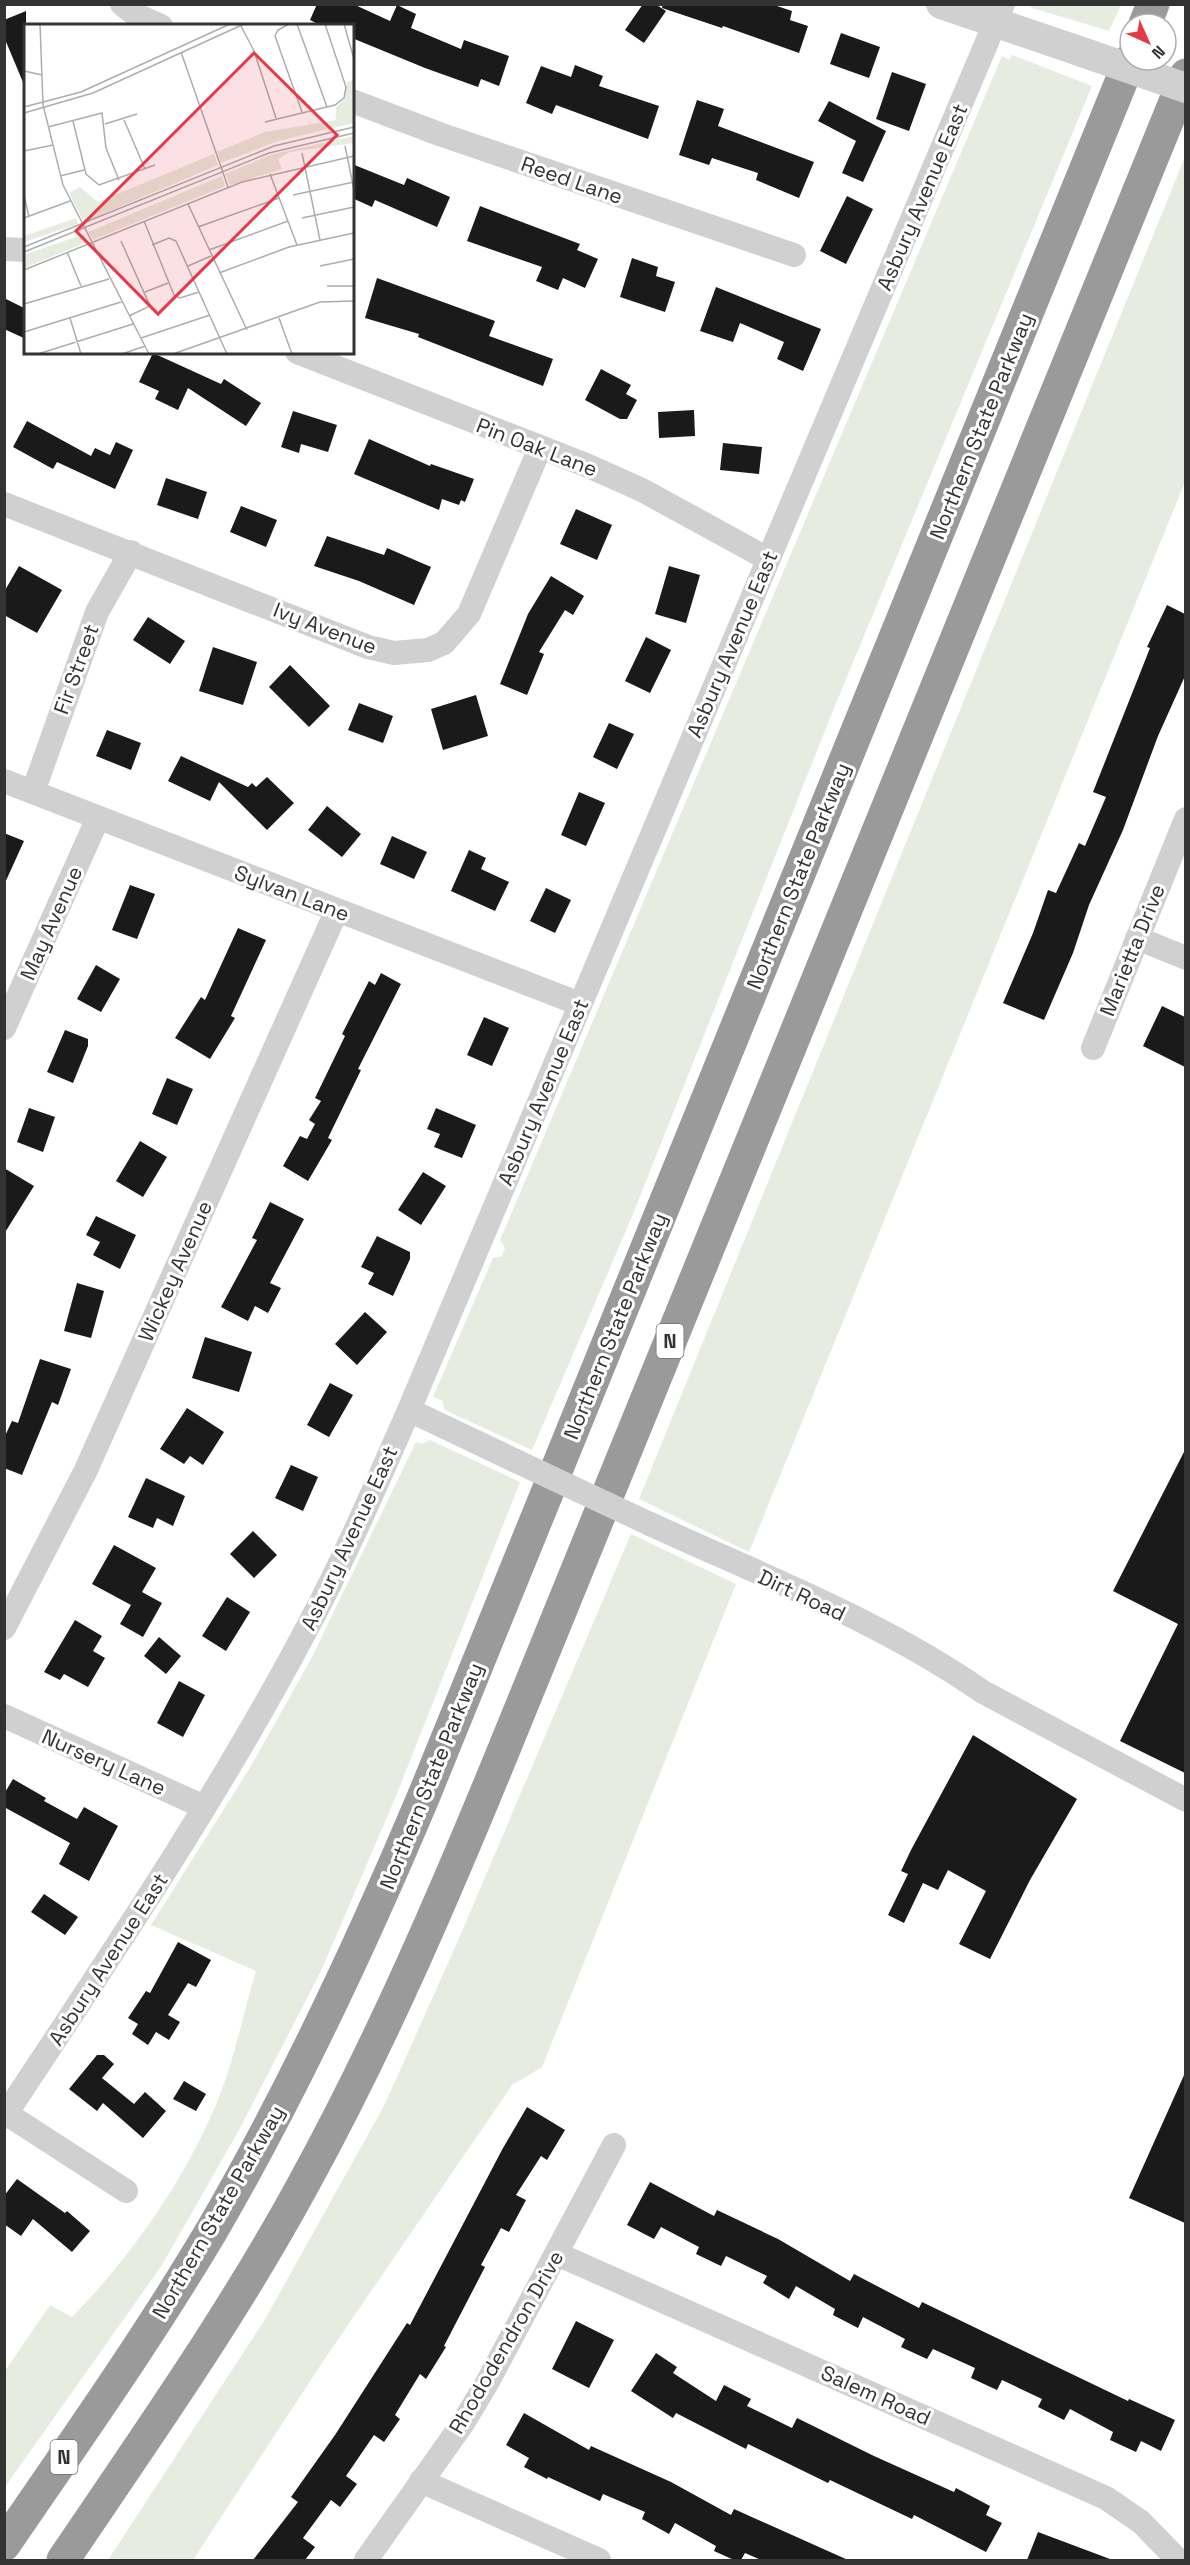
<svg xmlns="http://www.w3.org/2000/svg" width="1190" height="2565" viewBox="0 0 1190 2565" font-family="'Space Grotesk',sans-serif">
<rect width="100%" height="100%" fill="#fff"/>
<path fill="#e6ecdf" d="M 1029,5 L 1121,5 L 1109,31 L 1032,8 Z
M 1012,55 L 1092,86 L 832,713 L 633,1214 L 532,1450 L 445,1410 L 442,1400 L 433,1397 L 493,1258 L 502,1256 L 505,1248 L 500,1240 L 1002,56 L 1009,60 Z
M 1185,157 L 1185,482 L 749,1552 L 639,1499 Z
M 430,1440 L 520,1482 L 396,1796 L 321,1971 L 239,2130 L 162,2265 L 5,2487 L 5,2371 L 50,2305 L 72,2317 C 130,2258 185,2180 217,2102 C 234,2061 243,2014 256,1971 L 151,1925 L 251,1766 L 311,1659 L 416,1442 L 422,1444 Z
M 631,1534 L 736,1584 L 542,2067 L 512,2085 L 322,2363 L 193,2560 L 108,2560 L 264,2321 L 384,2106 L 457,1943 Z"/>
<path fill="#1a1a1a" d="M 317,4 L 353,4 L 390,21 L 397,5 L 416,14 L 411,28 L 461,49 L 464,40 L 509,56 L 499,86 L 481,79 L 478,87 L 425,68 L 352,38 L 352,26 L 322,26 L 310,20 Z
M 643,4 L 655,4 L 666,11 L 644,43 L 625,30 Z
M 663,4 L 771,4 L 792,11 L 790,20 L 808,26 L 799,53 L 723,26 L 722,28 L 662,8 Z
M 26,11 L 26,87 L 25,87 L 4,37 L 4,20 Z
M 841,33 L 880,47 L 869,78 L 830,64 Z
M 575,65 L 603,76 L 599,86 L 659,106 L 648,139 L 556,105 L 552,114 L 526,103 L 541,66 L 571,77 Z
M 892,72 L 926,84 L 909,131 L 876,119 Z
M 697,100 L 724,109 L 718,126 L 814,162 L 799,198 L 756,180 L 758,173 L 712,158 L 709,165 L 679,155 Z
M 829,101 L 886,131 L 863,182 L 842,173 L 856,141 L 818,121 Z
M 352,164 L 404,185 L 407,178 L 450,197 L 437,227 L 375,200 L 372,207 L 352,198 Z
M 847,196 L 873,209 L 846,264 L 820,251 Z
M 480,206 L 580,244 L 577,250 L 598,259 L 585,288 L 563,278 L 558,290 L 536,281 L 542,267 L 467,241 Z
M 632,258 L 658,267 L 656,276 L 675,282 L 665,312 L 620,297 Z
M 377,278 L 495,321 L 489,336 L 553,359 L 543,386 L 418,337 L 419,334 L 365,318 Z
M 716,287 L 821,329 L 803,371 L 777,359 L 784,342 L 740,323 L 733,342 L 700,331 Z
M 4,298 L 26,309 L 26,339 L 4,329 Z
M 153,353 L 221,384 L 224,379 L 261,403 L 246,426 L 188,388 L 178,410 L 155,399 L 159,391 L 139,382 Z
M 601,369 L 631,385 L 626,394 L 637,400 L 627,419 L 620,419 L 585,400 Z
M 694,410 L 695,436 L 659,438 L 658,412 Z
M 293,411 L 337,425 L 328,452 L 301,444 L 299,453 L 281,447 Z
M 27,421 L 91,456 L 95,448 L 110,455 L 116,442 L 133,450 L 115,489 L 57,462 L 53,469 L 13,447 Z
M 369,439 L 430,466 L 431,464 L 474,479 L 465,502 L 461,500 L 459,505 L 442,499 L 439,510 L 354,474 Z
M 723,443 L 762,447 L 759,474 L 720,470 Z
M 166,478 L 207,492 L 198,519 L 157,505 Z
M 241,506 L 277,520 L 266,547 L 230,532 Z
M 576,509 L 612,525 L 597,560 L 560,544 Z
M 327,536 L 384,555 L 387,548 L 431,567 L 414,605 L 359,581 L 314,566 Z
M 19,566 L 62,590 L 37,633 L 4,615 L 4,592 Z
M 669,566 L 700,575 L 686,623 L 655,614 Z
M 551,576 L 584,596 L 573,615 L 565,610 L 539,652 L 544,654 L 527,695 L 500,684 L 528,614 Z
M 1167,605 L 1185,614 L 1185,676 L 1158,736 L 1123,830 L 1089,905 L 1073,953 L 1044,1020 L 1003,1003 L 1033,933 L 1048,890 L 1056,893 L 1079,843 L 1085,846 L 1106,797 L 1093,792 L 1150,648 L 1147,647 Z
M 148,617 L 185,641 L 170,664 L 133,640 Z
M 646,637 L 671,650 L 650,693 L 625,681 Z
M 213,647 L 257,662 L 243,705 L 199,691 Z
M 290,665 L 330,706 L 309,727 L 269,687 Z
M 476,695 L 488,736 L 443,750 L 431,709 Z
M 359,703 L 393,716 L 383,743 L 348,730 Z
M 609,723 L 634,734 L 617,769 L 593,757 Z
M 107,730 L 141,743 L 131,770 L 96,756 Z
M 181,756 L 248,787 L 252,783 L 256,787 L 267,777 L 294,803 L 267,830 L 219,782 L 210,801 L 168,781 Z
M 579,792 L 605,803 L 586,846 L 561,835 Z
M 327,806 L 361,834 L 342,857 L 308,830 Z
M 4,833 L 24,841 L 4,885 Z
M 392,836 L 427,852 L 414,879 L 380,864 Z
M 469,850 L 486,858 L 481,869 L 509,882 L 495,911 L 451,891 Z
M 130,885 L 155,894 L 137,939 L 112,930 Z
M 546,888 L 571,900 L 555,933 L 530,921 Z
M 238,928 L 266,940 L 231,1016 L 235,1018 L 210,1059 L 175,1038 L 201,997 L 205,1000 Z
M 96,965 L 120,979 L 101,1012 L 77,999 Z
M 381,973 L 401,984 L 358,1069 L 361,1070 L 328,1138 L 332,1140 L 308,1181 L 283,1166 L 300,1136 L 307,1139 L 315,1124 L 309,1120 L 321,1101 L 315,1098 L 345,1036 L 342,1034 L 369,981 L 375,985 Z
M 1162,1006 L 1185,1017 L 1185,1067 L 1143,1046 Z
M 484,1017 L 509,1028 L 492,1066 L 467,1055 Z
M 65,1030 L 88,1039 L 88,1046 L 73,1083 L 47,1072 Z
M 167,1078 L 193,1089 L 177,1125 L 152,1114 Z
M 29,1108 L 55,1117 L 43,1152 L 17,1142 Z
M 436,1108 L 476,1125 L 462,1158 L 434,1147 L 440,1134 L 427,1129 Z
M 140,1141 L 167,1157 L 143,1197 L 116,1181 Z
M 4,1168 L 34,1186 L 4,1234 Z
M 423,1172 L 446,1186 L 421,1225 L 398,1210 Z
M 270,1202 L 304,1219 L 270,1283 L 281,1288 L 268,1313 L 255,1306 L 248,1321 L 221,1307 L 257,1240 L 252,1238 Z
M 96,1216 L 136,1235 L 120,1269 L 93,1255 L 100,1242 L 86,1235 Z
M 377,1236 L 410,1252 L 410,1259 L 393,1296 L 368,1284 L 374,1273 L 361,1267 Z
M 77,1283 L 104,1291 L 91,1338 L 64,1331 Z
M 365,1312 L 387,1332 L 357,1365 L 335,1344 Z
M 205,1337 L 252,1352 L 239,1392 L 192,1378 Z
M 40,1359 L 71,1369 L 58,1405 L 52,1402 L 22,1475 L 4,1468 L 4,1438 L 12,1421 L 18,1423 Z
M 330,1383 L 353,1395 L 329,1437 L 307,1425 Z
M 187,1408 L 224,1432 L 203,1465 L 190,1456 L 184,1464 L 160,1449 Z
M 1185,1450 L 1185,1773 L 1120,1741 L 1178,1624 L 1113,1591 Z
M 291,1465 L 318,1477 L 303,1511 L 275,1498 Z
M 146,1478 L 185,1496 L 173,1526 L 157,1518 L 153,1528 L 128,1517 Z
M 253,1531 L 277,1555 L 254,1578 L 230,1554 Z
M 114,1545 L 156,1568 L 142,1592 L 162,1603 L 143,1637 L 120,1624 L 131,1605 L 92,1584 Z
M 227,1597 L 250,1612 L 226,1651 L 202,1636 Z
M 75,1620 L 102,1636 L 93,1651 L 105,1658 L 88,1687 L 64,1674 L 60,1680 L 44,1672 Z
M 159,1637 L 181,1656 L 166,1674 L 144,1656 Z
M 179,1681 L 205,1695 L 183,1737 L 157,1723 Z
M 973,1735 L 1077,1799 L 1030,1880 L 990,1959 L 959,1944 L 986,1891 L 948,1870 L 938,1890 L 923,1883 L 904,1923 L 888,1915 L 908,1874 L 901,1871 L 911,1850 Z
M 13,1779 L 46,1798 L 44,1801 L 77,1819 L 84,1807 L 118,1826 L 89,1881 L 59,1864 L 70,1843 L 4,1807 L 4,1794 Z
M 44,1894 L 78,1917 L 65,1935 L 31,1912 Z
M 178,1942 L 211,1960 L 196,1987 L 188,1983 L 168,2015 L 180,2022 L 169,2040 L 156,2032 L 148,2045 L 132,2034 L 138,2024 L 128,2018 L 146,1991 L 150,1993 Z
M 97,2055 L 104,2055 L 114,2064 L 102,2078 L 134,2104 L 145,2092 L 166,2111 L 143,2138 L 103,2103 L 97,2111 L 69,2089 Z
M 1185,2073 L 1185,2223 L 1129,2198 Z
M 184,2081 L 206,2094 L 196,2111 L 173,2099 Z
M 527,2107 L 565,2130 L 547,2160 L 541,2156 L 516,2195 L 526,2200 L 509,2232 L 501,2228 L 481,2265 L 485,2267 L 444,2346 L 446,2347 L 426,2379 L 420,2374 L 395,2415 L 400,2419 L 384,2442 L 374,2435 L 346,2476 L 357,2484 L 340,2507 L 331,2500 L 303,2538 L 315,2547 L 305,2560 L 253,2560 L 298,2502 L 291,2497 L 335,2435 L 407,2323 L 410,2325 L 503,2148 Z
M 17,2179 L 65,2213 L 67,2211 L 90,2231 L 72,2252 L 33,2219 L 21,2236 L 4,2224 L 4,2196 Z
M 650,2182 L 714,2216 L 717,2210 L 778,2239 L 850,2281 L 854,2274 L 919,2308 L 922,2302 L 1128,2401 L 1129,2399 L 1175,2420 L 1161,2451 L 1141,2441 L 1136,2452 L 1110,2440 L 1113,2432 L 1070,2409 L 1064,2420 L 1038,2407 L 1042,2399 L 1002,2380 L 997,2390 L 971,2378 L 975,2368 L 933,2349 L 927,2359 L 901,2347 L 905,2339 L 863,2317 L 858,2328 L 833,2315 L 835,2309 L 796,2286 L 789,2299 L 763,2283 L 767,2276 L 726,2256 L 721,2266 L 696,2254 L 699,2247 L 661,2227 L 654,2239 L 627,2225 Z
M 576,2321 L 614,2340 L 589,2388 L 552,2369 Z
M 656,2353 L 677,2367 L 673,2373 L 716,2401 L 724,2385 L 751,2399 L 747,2406 L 792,2428 L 797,2418 L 874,2456 L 954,2492 L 956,2488 L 990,2506 L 986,2515 L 1002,2523 L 986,2552 L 914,2515 L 912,2519 L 830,2480 L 828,2483 L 748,2444 L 746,2449 L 676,2413 L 673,2418 L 631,2391 Z
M 524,2413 L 589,2450 L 591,2446 L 671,2482 L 731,2515 L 734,2509 L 848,2560 L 761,2560 L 745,2553 L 741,2560 L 734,2560 L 714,2551 L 716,2546 L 675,2523 L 669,2534 L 642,2519 L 645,2512 L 603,2494 L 600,2501 L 548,2477 L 547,2479 L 524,2467 L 529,2458 L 506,2445 Z
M 1038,2532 L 1110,2559 L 1109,2560 L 1027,2560 Z"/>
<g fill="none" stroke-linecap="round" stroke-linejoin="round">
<path stroke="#d0d0d0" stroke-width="24" d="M 122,4 L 136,15 L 161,26
M 352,101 L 442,135 L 794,255
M 4,249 L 26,250
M 297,352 L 586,465 L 642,490 L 768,559
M 4,504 L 368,647 L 394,653 L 428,650 L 444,643 L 469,614 L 540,448
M 4,781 L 580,1004
M 33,792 L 97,612 L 131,552
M 1137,938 L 1186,958
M 4,1028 L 98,818
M 1093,1048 L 1186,819
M 409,1410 L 516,1461
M 650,1524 C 761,1575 883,1622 983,1692 L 1186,1800
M 4,1628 L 85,1472 L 337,910
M 4,1716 L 204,1807
M 4,2112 L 126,2191
M 4,2117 C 109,1958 216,1800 305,1632 C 344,1560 376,1485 409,1410 L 1003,4
M 557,2254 L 1106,2498 L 1141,2522 L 1178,2560
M 421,2481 L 599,2560
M 366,2560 L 463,2423 L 487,2383 L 614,2145"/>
<path stroke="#d0d0d0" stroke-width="30" d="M 941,4 L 1085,53"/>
<path stroke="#9a9a9a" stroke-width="33" d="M 1145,24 L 1153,4
M 4,2545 C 75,2441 148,2338 212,2230 C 294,2089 362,1943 425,1793 L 1130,60
M 63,2560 C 146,2437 233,2314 304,2183 C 383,2039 447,1889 509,1737 L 1186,75"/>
<path stroke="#d0d0d0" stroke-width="24" d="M 516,1461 L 650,1524"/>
<path stroke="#d0d0d0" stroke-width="30" d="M 1085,53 L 1186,88"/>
</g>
<g text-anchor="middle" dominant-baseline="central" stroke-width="6" stroke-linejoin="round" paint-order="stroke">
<g fill="#fff" stroke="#707070" stroke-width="1.5">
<rect x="656.5" y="1324" width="27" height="34" rx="4.5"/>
<rect x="50.5" y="2440" width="27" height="34" rx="4.5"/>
</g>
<g font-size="20" font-weight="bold" fill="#333">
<text x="670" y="1341">N</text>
<text x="64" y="2457">N</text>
</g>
<g font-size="21" fill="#333" stroke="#fff">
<text transform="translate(572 180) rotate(19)">Reed Lane</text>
<text transform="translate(922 197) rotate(-67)">Asbury Avenue East</text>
<text transform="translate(981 426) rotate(-68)">Northern State Parkway</text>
<text transform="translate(537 447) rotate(21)">Pin Oak Lane</text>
<text transform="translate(325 628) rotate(21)">Ivy Avenue</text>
<text transform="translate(732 644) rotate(-67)">Asbury Avenue East</text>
<text transform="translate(76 669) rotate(-70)">Fir Street</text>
<text transform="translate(798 876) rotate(-68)">Northern State Parkway</text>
<text transform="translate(292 893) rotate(21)">Sylvan Lane</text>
<text transform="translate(51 923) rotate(-66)">May Avenue</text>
<text transform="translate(1132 950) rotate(-68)">Marietta Drive</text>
<text transform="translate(543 1092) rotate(-67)">Asbury Avenue East</text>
<text transform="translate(175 1271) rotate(-66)">Wickey Avenue</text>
<text transform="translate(615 1326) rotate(-68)">Northern State Parkway</text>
<text transform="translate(349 1538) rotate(-65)">Asbury Avenue East</text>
<text transform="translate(802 1595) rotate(25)">Dirt Road</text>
<text transform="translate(104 1762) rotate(24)">Nursery Lane</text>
<text transform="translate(431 1776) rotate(-68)">Northern State Parkway</text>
<text transform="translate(108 1959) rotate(-57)">Asbury Avenue East</text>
<text transform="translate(218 2212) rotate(-60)">Northern State Parkway</text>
<text transform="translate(506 2342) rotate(-60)">Rhododendron Drive</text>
<text transform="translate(876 2395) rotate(24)">Salem Road</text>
</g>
</g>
<g transform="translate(24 24)">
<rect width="330" height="330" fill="#fff"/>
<path d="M 330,56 L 330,99 L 254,117 L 197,139 L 193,128 L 241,108 L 312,96 L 312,83 L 321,75 L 323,58 ZM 330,112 L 330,119 L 266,128 L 254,135 L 258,145 L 206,161 L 201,150 L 249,130 ZM 190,130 L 194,141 L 60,198 L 45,169 L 56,163 L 74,178 ZM 198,152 L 201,162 L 69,216 L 64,208 ZM 52,194 L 54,200 L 0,218 L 0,212 ZM 60,210 L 63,218 L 0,244 L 0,231 Z" fill="#e6ecdf"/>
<path fill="none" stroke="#adadad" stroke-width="1.5" d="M 16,0 L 19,81 L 39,161 L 125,330M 265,0 L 254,6 L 251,12 L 278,88M 273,0 L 303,83M 320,0 L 330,35M 217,2 L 230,27 L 252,94M 157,28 L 204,163M 0,47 L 18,51M 0,83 L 57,68 L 206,0M 0,89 L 69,69 L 220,0M 100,96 L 121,145M 49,97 L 62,150 L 75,161 L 131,141M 241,98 L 311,81 L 320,74 L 322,63 L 301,0M 81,100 L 113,90M 24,103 L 78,89 L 82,124 L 95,156M 321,122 L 330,166M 0,127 L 29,121M 278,129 L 296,216M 246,150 L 273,221M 36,152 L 60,146M 0,171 L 5,193M 269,171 L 330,158M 164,180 L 223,306M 0,194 L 46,177M 278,194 L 330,183M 120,197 L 150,271 L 156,274 L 175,268M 174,203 L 255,174M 97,217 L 126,282 L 105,292M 128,221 L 145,214 L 152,217 L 203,330M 0,223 L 250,122 L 330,103M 185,226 L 264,197M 0,228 L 245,129 L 330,109M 43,228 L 57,262M 164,242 L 187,232M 296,242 L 330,235M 0,246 L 218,158 L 330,132M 195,249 L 265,223 L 330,209M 303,262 L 330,262M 121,268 L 144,259M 0,280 L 85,255M 46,294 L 57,330M 255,294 L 268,330M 0,308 L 97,278M 117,314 L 186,291M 14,330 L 109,300M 98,330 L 121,322M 149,330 L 296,278 L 330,277"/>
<path fill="#e63946" fill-opacity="0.15" stroke="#e63946" stroke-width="3" d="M 230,29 L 313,111 L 134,290 L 52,207 Z"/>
<rect width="330" height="330" fill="none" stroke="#333" stroke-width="3"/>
</g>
<rect width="1190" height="2565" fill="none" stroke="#333333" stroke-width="12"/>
<g transform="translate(1148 42) rotate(135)"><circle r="28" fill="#ffffff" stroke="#adadad" stroke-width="1.5"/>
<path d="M0-4.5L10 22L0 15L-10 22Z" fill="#e63946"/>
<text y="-9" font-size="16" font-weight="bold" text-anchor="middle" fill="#333333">N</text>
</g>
</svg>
